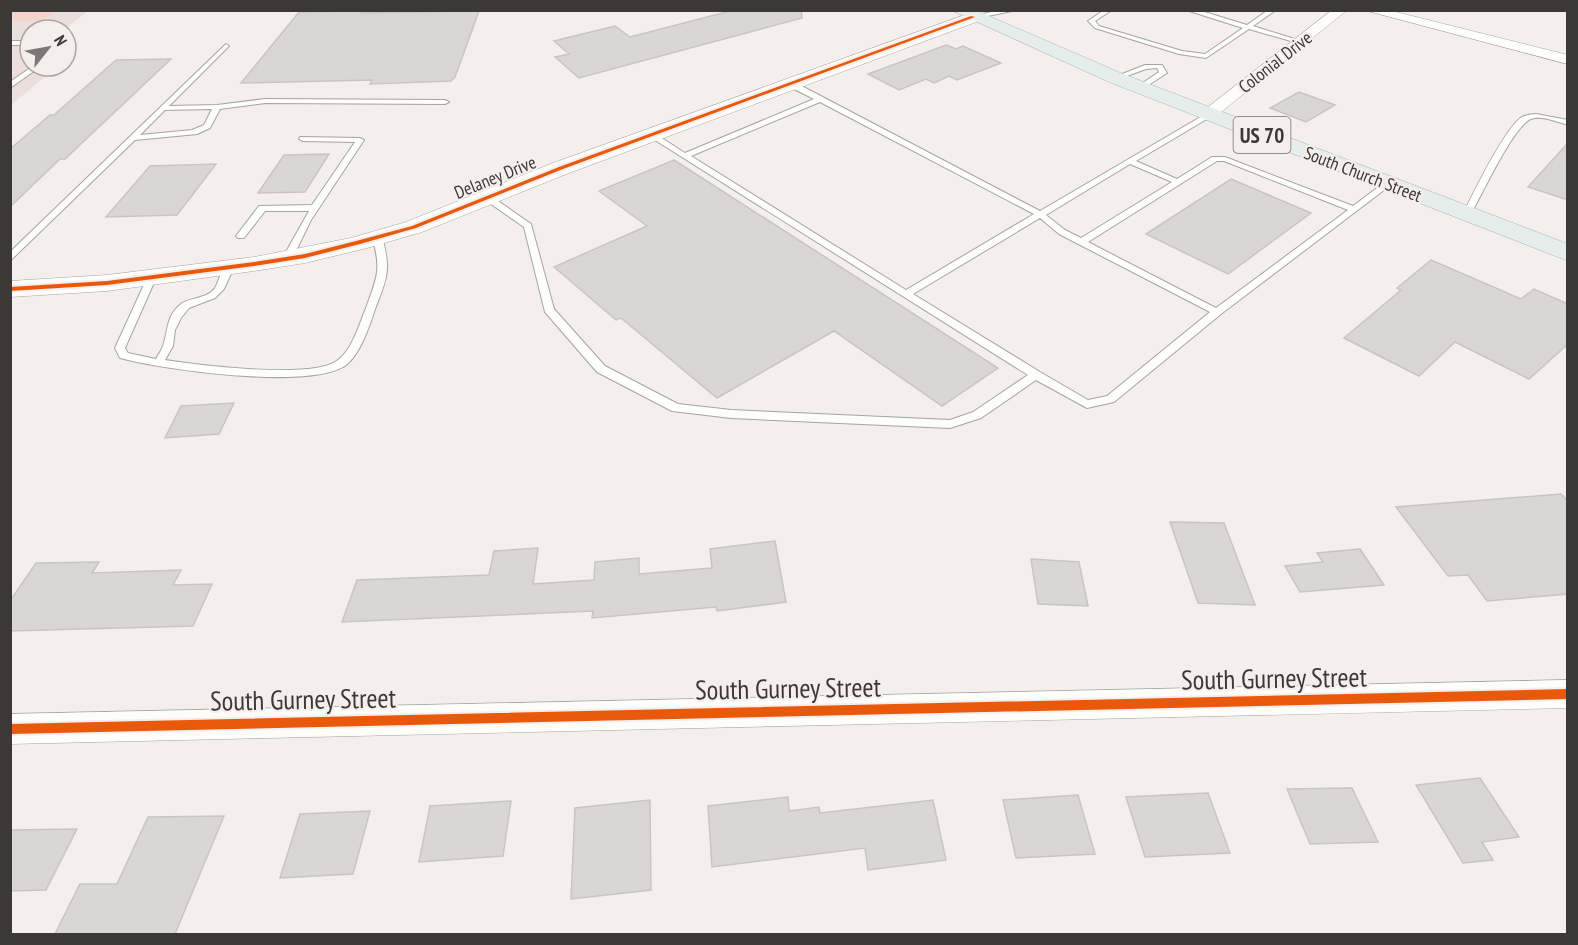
<svg xmlns="http://www.w3.org/2000/svg" width="1578" height="945" viewBox="0 0 1578 945" font-family="'PT Sans Narrow',sans-serif">
<rect width="100%" height="100%" fill="#f4efee"/>
<path fill="#eadfdc" d="M 11,11 L 88,11 L 64,30 L 30,30 L 30,66 L 58,66 L 11,105 Z"/>
<path fill="#f3d5ce" d="M 10,11 L 11,10 L 55,11 L 41,21 L 11,21 Z"/>
<path fill="#dad6d5" stroke="#c8c5c4" stroke-width="1.5" d="M 734,10 L 801,10 L 802,18 L 579,78 L 555,57 L 569,54 L 554,41 L 615,26 L 630,37 Z
M 363,11 L 361,13 L 479,11 L 455,77 L 451,81 L 370,84 L 372,80 L 241,83 L 299,12 Z
M 946,45 L 956,49 L 963,46 L 1001,63 L 957,80 L 949,76 L 934,83 L 926,79 L 899,90 L 868,74 Z
M 171,59 L 65,159 L 60,159 L 10,207 L 10,149 L 50,115 L 54,115 L 116,60 Z
M 1299,92 L 1335,105 L 1306,122 L 1270,108 Z
M 1568,143 L 1568,200 L 1528,187 Z
M 329,154 L 305,192 L 258,193 L 284,155 Z
M 674,160 L 998,368 L 942,406 L 834,331 L 717,398 L 621,318 L 616,320 L 554,267 L 647,226 L 599,191 Z
M 216,164 L 177,215 L 106,217 L 150,166 Z
M 1231,179 L 1311,213 L 1228,274 L 1146,234 Z
M 1431,260 L 1521,299 L 1534,289 L 1568,304 L 1568,344 L 1529,379 L 1455,342 L 1419,376 L 1344,338 L 1401,290 L 1397,288 Z
M 234,403 L 219,434 L 165,438 L 181,406 Z
M 1561,494 L 1568,501 L 1568,594 L 1487,601 L 1468,575 L 1448,576 L 1396,507 Z
M 1170,522 L 1224,523 L 1255,605 L 1198,603 Z
M 775,541 L 786,602 L 717,611 L 716,607 L 592,618 L 593,611 L 342,622 L 357,580 L 489,575 L 494,551 L 538,548 L 533,584 L 594,580 L 595,562 L 639,558 L 639,574 L 712,568 L 710,549 Z
M 1360,549 L 1384,585 L 1300,592 L 1285,566 L 1323,562 L 1317,553 Z
M 1031,559 L 1079,562 L 1088,606 L 1038,604 Z
M 99,562 L 92,573 L 181,570 L 173,585 L 212,584 L 193,626 L 10,631 L 10,601 L 36,563 Z
M 1480,778 L 1519,837 L 1482,842 L 1493,860 L 1463,863 L 1416,785 Z
M 1352,788 L 1378,842 L 1310,844 L 1287,789 Z
M 1208,793 L 1230,853 L 1145,857 L 1126,797 Z
M 1078,795 L 1095,854 L 1016,858 L 1003,800 Z
M 788,797 L 789,811 L 819,807 L 820,813 L 933,800 L 946,860 L 868,870 L 865,848 L 712,867 L 708,806 Z
M 650,800 L 651,890 L 571,899 L 575,808 Z
M 511,801 L 503,856 L 419,862 L 430,806 Z
M 370,811 L 353,874 L 280,878 L 300,814 Z
M 224,816 L 175,934 L 55,934 L 80,884 L 117,884 L 148,817 Z
M 77,829 L 46,890 L 10,891 L 10,830 Z"/>
<g fill="none" stroke-linecap="round" stroke-linejoin="round">
<g stroke="#a6a3a3" stroke-width="2">
<path id="service" d="M 1000,10 L 1017,10 L 973,19 L 970,17 Z
M 1104,10 L 1112,10 L 1095,21 L 1099,26 L 1182,51 L 1205,54 L 1243,28 L 1186,10 L 1198,10 L 1247,25 L 1268,10 L 1276,10 L 1253,26 L 1304,42 L 1301,44 L 1249,29 L 1206,58 L 1179,54 L 1095,28 L 1088,21 Z
M 10,41 L 30,41 L 30,45 L 10,45 Z
M 226,44 L 229,46 L 169,106 L 217,105 L 265,99 L 445,100 L 449,102 L 445,104 L 265,103 L 220,109 L 210,128 L 197,134 L 135,140 L 10,261 L 10,252 ZM 212,109 L 204,125 L 192,130 L 140,135 L 165,110 Z
M 1145,65 L 1162,65 L 1167,73 L 1141,90 L 1138,90 L 1138,86 L 1159,72 L 1157,68 L 1146,69 L 1116,80 L 1112,78 Z
M 33,66 L 41,66 L 10,88 L 10,82 Z
M 788,82 L 794,82 L 1040,211 L 1209,112 L 1213,114 L 1212,116 L 1136,161 L 1177,179 L 1212,157 L 1225,157 L 1353,206 L 1385,182 L 1392,184 L 1221,314 L 1114,402 L 1087,408 L 1036,380 L 981,418 L 950,428 L 731,418 L 672,411 L 597,372 L 545,312 L 524,227 L 485,200 L 485,196 L 491,196 L 531,224 L 554,309 L 605,366 L 678,404 L 731,410 L 950,420 L 973,412 L 1028,375 L 647,135 L 654,133 L 685,153 L 814,99 L 788,86 ZM 820,102 L 1034,214 L 906,290 L 691,156 ZM 1217,161 L 1224,161 L 1348,210 L 1216,308 L 1088,242 ZM 1130,164 L 1172,182 L 1081,238 L 1065,230 L 1046,215 ZM 1040,218 L 1059,234 L 1210,312 L 1107,396 L 1088,400 L 1040,372 L 913,294 Z
M 1536,114 L 1568,120 L 1568,125 C 1557,122 1542,115 1531,119 C 1514,125 1481,196 1471,214 L 1467,217 L 1464,216 L 1463,214 C 1473,194 1505,127 1522,117 C 1526,115 1532,114 1536,114 Z
M 300,137 L 360,138 L 364,140 L 311,220 L 292,259 L 287,262 L 282,259 L 309,211 L 265,211 L 244,238 L 238,238 L 236,236 L 259,206 L 312,205 L 355,142 L 303,141 L 299,139 Z
M 377,234 L 382,237 C 392,272 386,280 374,312 C 369,328 358,359 343,367 C 304,389 164,370 120,358 L 115,348 L 148,276 L 154,276 L 156,278 L 125,348 L 128,353 L 156,359 C 158,355 161,351 163,346 C 168,332 166,315 181,304 C 191,297 207,299 215,288 C 220,280 220,268 229,264 L 234,267 L 224,289 L 215,298 L 189,308 L 181,318 L 175,330 L 173,346 L 165,360 C 198,365 314,380 338,360 C 353,348 359,325 366,308 C 377,277 382,270 372,237 Z"/>
</g>
<g stroke="#a6a3a3" stroke-width="1">
<path id="minor" d="M 1332,10 L 1347,10 L 1215,117 L 1203,117 L 1201,114 L 1203,111 Z
M 1364,10 L 1388,10 L 1568,55 L 1568,64 Z
M 1568,680 L 1568,708 L 10,744 L 10,714 Z"/>
</g>
<g stroke="#a6a3a3" stroke-width="1">
<path id="tertiary" d="M 973,12 L 979,13 L 981,17 L 979,21 L 569,173 L 422,232 L 367,248 L 305,263 L 254,271 L 107,291 L 10,297 L 10,281 L 107,275 L 254,257 L 351,238 L 406,222 L 553,163 Z"/>
</g>
<g stroke="#abb9b3" stroke-width="1">
<path id="primary" d="M 951,10 L 975,10 L 1123,74 L 1568,244 L 1568,261 L 1109,82 Z"/>
</g>
<use href="#service" fill="#fdfdfc" fill-rule="evenodd"/>
<use href="#minor" fill="#fdfdfc" fill-rule="evenodd"/>
<use href="#tertiary" fill="#fdfdfc" fill-rule="evenodd"/>
<use href="#primary" fill="#e6eeeb" fill-rule="evenodd"/>
<g stroke="#f6eeec" stroke-width="4">
<path id="cycleway" d="M 971,16 L 975,17 L 563,169 L 416,228 L 360,244 L 305,258 L 254,266 L 107,285 L 10,291 L 10,287 L 107,281 L 254,262 L 305,254 L 356,241 L 412,226 L 559,167 Z
M 1568,689 L 1568,699 L 10,734 L 10,724 Z"/>
</g>
<use href="#cycleway" fill="#e8590c" fill-rule="evenodd"/>
</g>
<g text-anchor="middle" dominant-baseline="central" stroke-width="4.5" stroke-linejoin="round" paint-order="stroke">
<g font-size="18" fill="#3c3838" stroke="#f6eeec">
<text transform="translate(1275 62) rotate(-38)">Colonial Drive</text>
<text transform="translate(1363 174) rotate(21)">South Church Street</text>
<text transform="translate(495 177) rotate(-22)">Delaney Drive</text>
</g>
<rect fill="#f6eeec" stroke="#746f6e" stroke-width="1.5" x="1233.5" y="117" width="57" height="36" rx="4.5"/>
<g font-size="21" font-weight="bold" fill="#3c3838">
<text x="1262" y="135">US 70</text>
</g>
<g font-size="27" fill="#3c3838" stroke="#f6eeec">
<text transform="translate(1274 678) rotate(-1)">South Gurney Street</text>
<text transform="translate(788 688) rotate(-1)">South Gurney Street</text>
<text transform="translate(303 699) rotate(-1)">South Gurney Street</text>
</g>
</g>
<rect width="1578" height="945" fill="none" stroke="#3c3838" stroke-width="24"/>
<g transform="translate(48 48) rotate(59)"><circle r="28" fill="#f6eeec" stroke="#aca5a4" stroke-width="1.5"/>
<path d="M0-4.5L10 22L0 15L-10 22Z" fill="#7c7878"/>
<text y="-9" font-size="16" font-weight="bold" text-anchor="middle" fill="#3c3838">N</text>
</g>
</svg>
